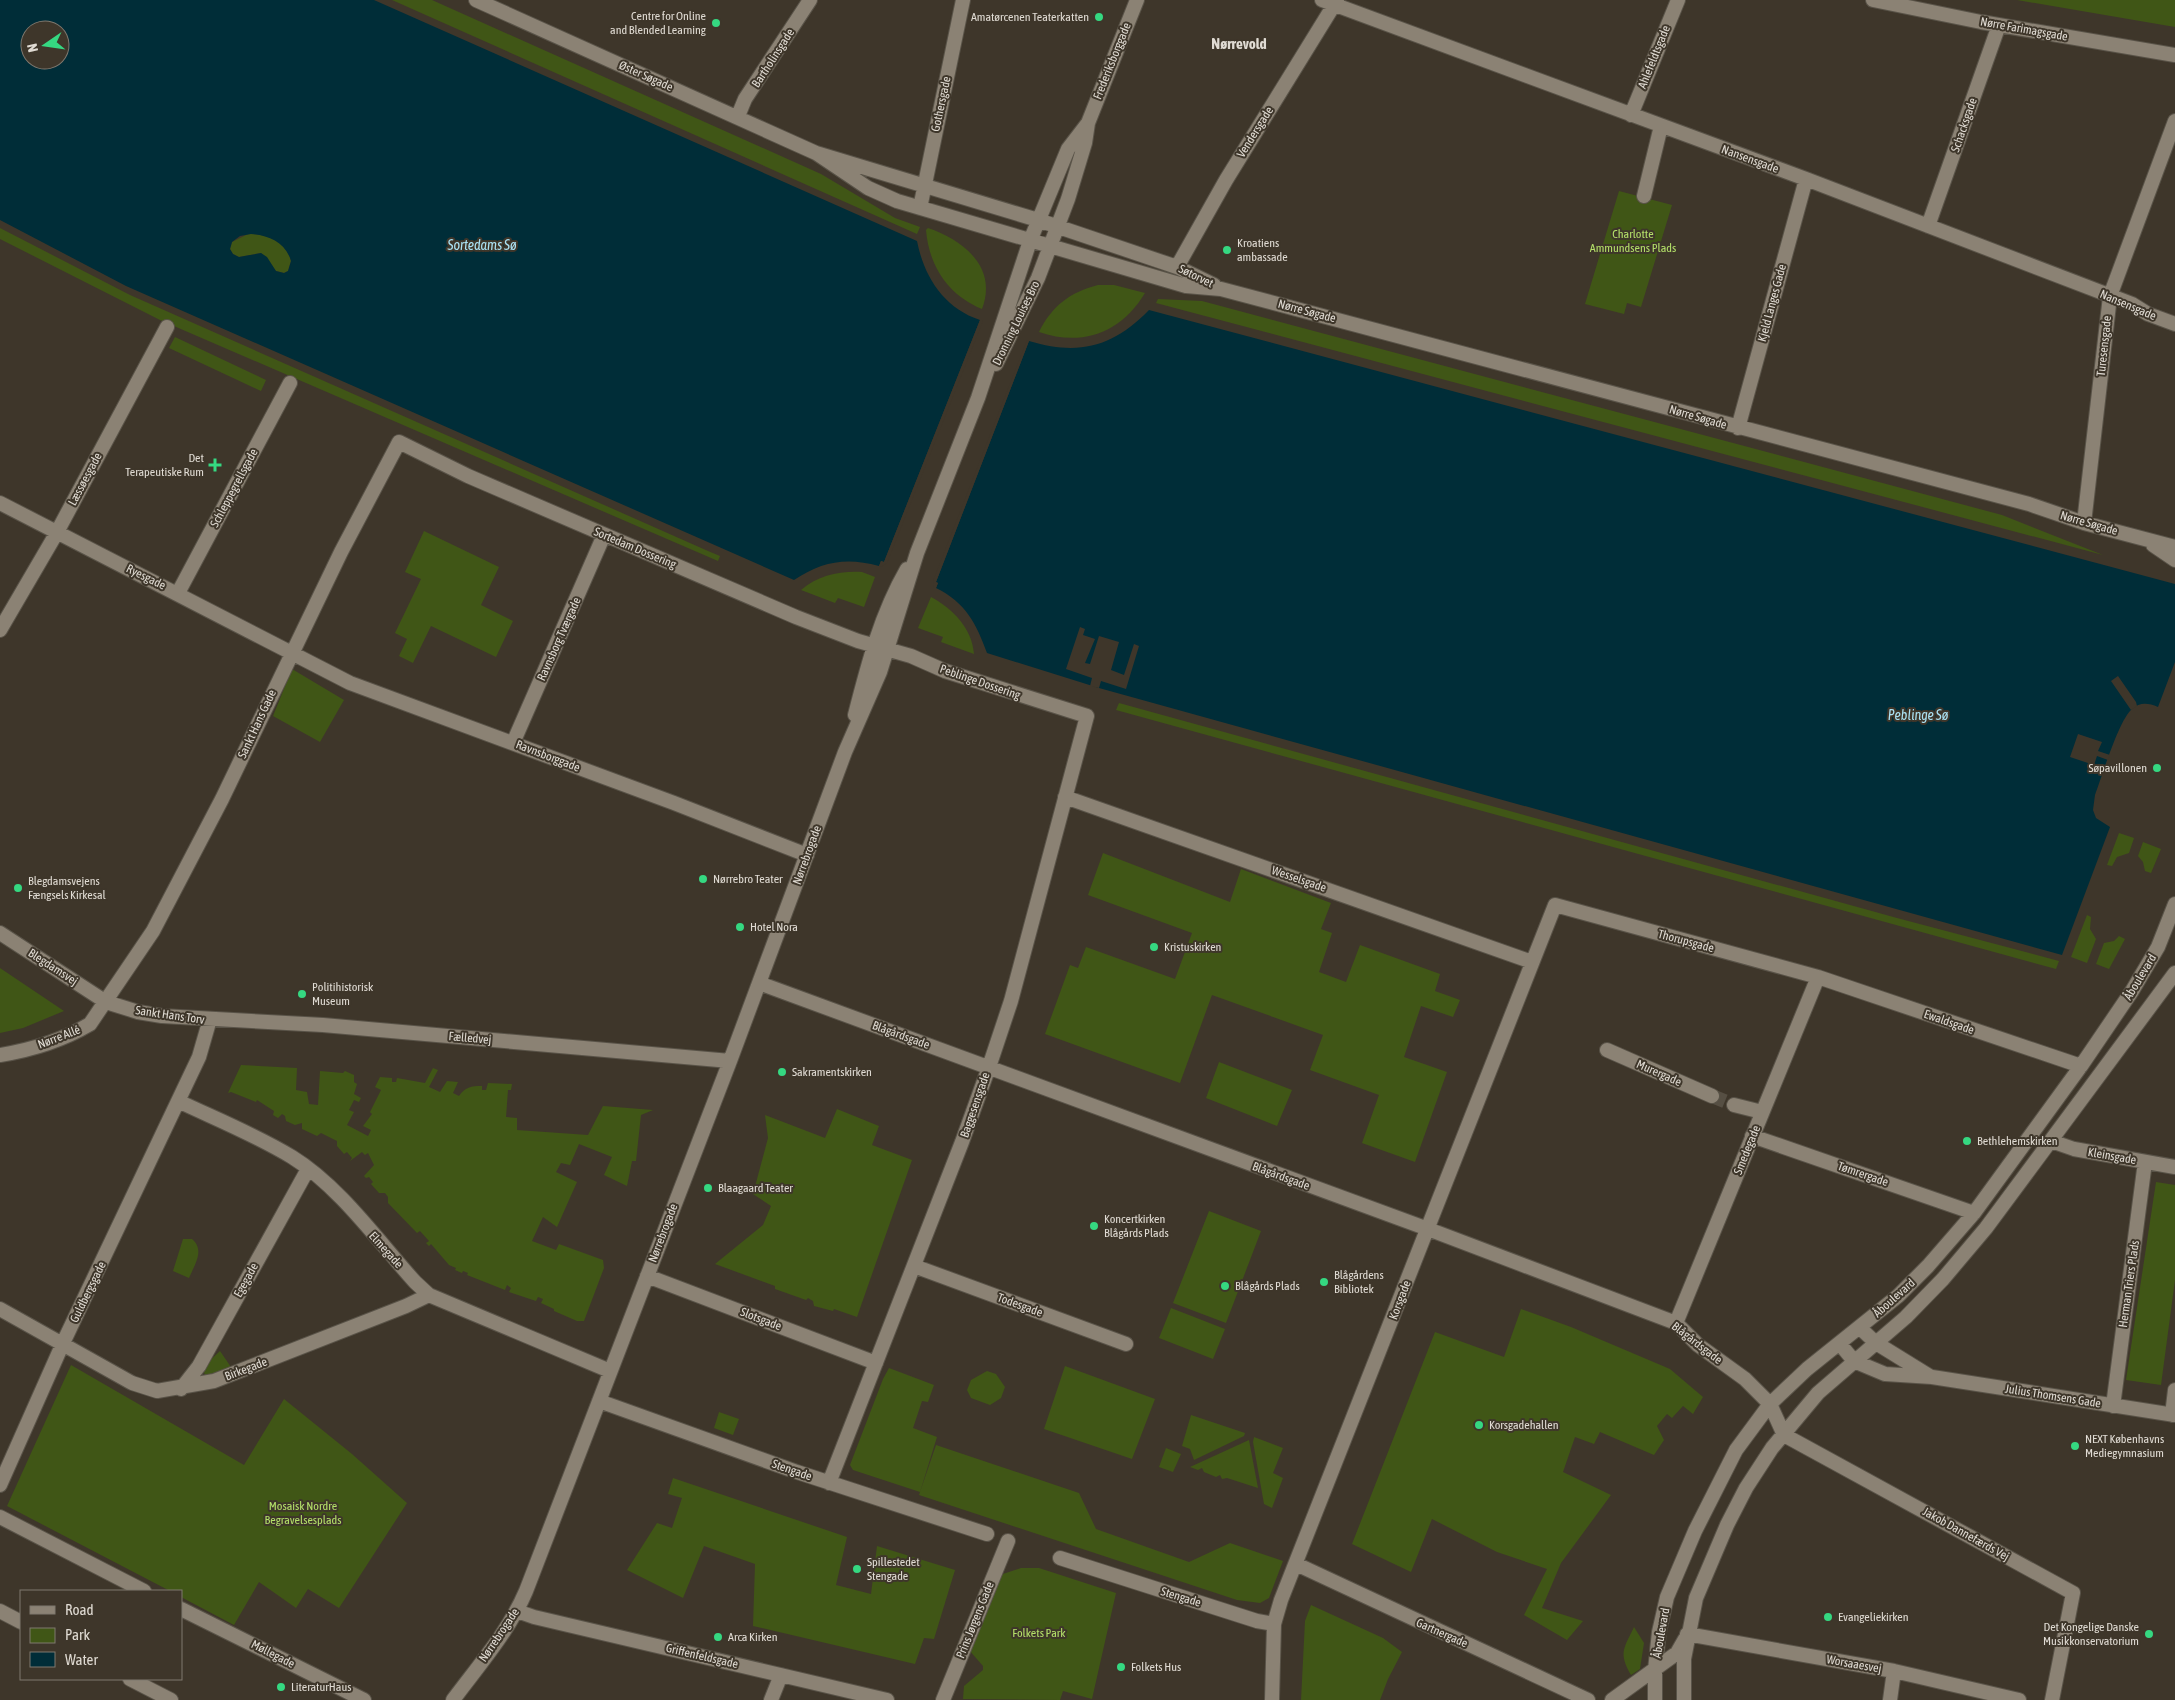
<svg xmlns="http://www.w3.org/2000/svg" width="2175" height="1700" viewBox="0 0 2175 1700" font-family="'Asap Condensed',sans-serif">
<rect width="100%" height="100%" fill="#3e362a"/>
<path fill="#405616" d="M 392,0 L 432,0 L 821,174 L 895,218 L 920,227 L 917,234 Z
M 2017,0 L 2175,0 L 2175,27 Z
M 1619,191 L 1672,205 L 1641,307 L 1627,303 L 1624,314 L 1585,304 Z
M 0,228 L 130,295 L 708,551 L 720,556 L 718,561 L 160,320 L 0,239 Z
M 928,228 C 963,240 998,267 982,309 C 948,295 929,266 926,230 Z
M 248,234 C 267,233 286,242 291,261 L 288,271 L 284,273 L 276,271 L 261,253 L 239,257 L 233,254 L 230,249 L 232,242 Z
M 1098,285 L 1114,285 L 1145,293 C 1121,333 1082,347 1039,332 C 1052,306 1070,292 1098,285 Z
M 1158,299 L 1202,301 L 2002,515 L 2103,555 L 1156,303 Z
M 175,337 L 266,380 L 261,391 L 169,348 Z
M 424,531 L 499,567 L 481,605 L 513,621 L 496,657 L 431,626 L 413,663 L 399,656 L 407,639 L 395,633 L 421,579 L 405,572 Z
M 862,572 L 875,577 L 864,607 L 838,598 L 835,603 L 801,590 C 819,575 839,571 862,572 Z
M 931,597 C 953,609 972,628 974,654 L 941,642 L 943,637 L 918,628 Z
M 292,669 L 344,700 L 320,742 L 273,716 Z
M 1119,703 L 1897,918 L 2059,961 L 2056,969 L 1116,710 Z
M 2119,833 L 2134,838 L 2129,853 L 2117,857 L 2112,866 L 2107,865 Z
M 2143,842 L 2161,849 L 2151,873 L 2145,871 L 2143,862 L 2138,856 Z
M 1103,853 L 1230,902 L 1241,869 L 1331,903 L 1321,929 L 1332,933 L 1319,972 L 1346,982 L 1360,945 L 1440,974 L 1435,991 L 1460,1000 L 1453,1017 L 1421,1006 L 1404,1057 L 1447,1072 L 1415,1162 L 1362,1143 L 1379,1095 L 1310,1070 L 1323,1035 L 1212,995 L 1180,1083 L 1045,1034 L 1070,965 L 1078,968 L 1086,947 L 1175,979 L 1192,933 L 1088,895 Z
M 2087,915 L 2091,917 L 2090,929 L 2096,939 L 2087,963 L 2071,957 Z
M 2119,936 L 2125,939 L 2109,969 L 2096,964 L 2104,943 L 2114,941 Z
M 0,968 L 64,1011 L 23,1028 L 0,1033 Z
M 1219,1062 L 1292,1090 L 1277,1126 L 1206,1098 Z
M 241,1065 L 297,1068 L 296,1090 L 307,1092 L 309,1104 L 318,1105 L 320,1071 L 343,1073 L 345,1071 L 354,1075 L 354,1082 L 357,1084 L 354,1094 L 361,1098 L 359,1102 L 354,1100 L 349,1110 L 354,1112 L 347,1125 L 368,1136 L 371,1130 L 363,1126 L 372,1114 L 370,1112 L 381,1090 L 375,1087 L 380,1077 L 392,1078 L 392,1082 L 396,1082 L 397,1078 L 425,1083 L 433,1068 L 438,1070 L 429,1087 L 440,1092 L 447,1081 L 458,1082 L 453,1093 L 459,1096 C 465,1087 471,1086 482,1086 L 482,1090 L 486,1090 L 488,1083 L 512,1084 L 511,1090 L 508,1090 L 506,1117 L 517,1118 L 517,1130 L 588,1135 L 603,1106 L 653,1110 L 641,1115 L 636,1161 L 632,1161 L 627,1186 L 604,1175 L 612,1157 L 579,1144 L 570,1165 L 561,1163 L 556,1172 L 577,1182 L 557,1227 L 543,1217 L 532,1241 L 556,1250 L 559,1244 L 603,1260 L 604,1268 L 584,1321 L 577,1321 L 554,1311 L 554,1309 L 541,1303 L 543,1299 L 538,1297 L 536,1301 L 509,1292 L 511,1288 L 507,1285 L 505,1290 L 467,1275 L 468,1273 L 463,1271 L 462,1273 L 455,1270 L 456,1268 L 449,1265 L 431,1244 L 429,1246 L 426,1243 L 429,1241 L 420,1231 L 417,1233 L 388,1203 L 388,1197 L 385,1193 L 379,1193 L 371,1184 L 373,1182 L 369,1177 L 366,1178 L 364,1176 L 374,1165 L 368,1153 L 365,1155 L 362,1152 L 350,1161 L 352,1158 L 347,1152 L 344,1154 L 337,1146 L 337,1141 L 321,1133 L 317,1136 L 302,1129 L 302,1123 L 295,1125 L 286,1121 L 285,1116 L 282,1114 L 278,1118 L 273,1115 L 274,1111 L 257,1100 L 256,1102 L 231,1092 L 228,1093 Z
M 837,1109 L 879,1126 L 872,1145 L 912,1160 L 857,1317 L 834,1309 L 833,1311 L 814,1306 L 813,1301 L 808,1298 L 806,1300 L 775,1289 L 775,1286 L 715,1264 L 763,1225 L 771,1206 L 753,1194 L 768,1138 L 765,1115 L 825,1138 Z
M 2156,1182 L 2175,1185 L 2175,1280 L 2161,1385 L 2126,1380 Z
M 1209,1211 L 1261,1231 L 1226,1323 L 1173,1303 Z
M 183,1239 L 192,1239 C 205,1250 195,1264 189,1278 L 173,1271 Z
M 1171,1308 L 1225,1329 L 1213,1359 L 1159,1338 Z
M 1521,1309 L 1571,1327 L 1670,1369 L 1703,1397 L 1693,1414 L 1683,1406 L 1672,1418 L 1667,1414 L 1657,1426 L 1664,1440 L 1654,1455 L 1600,1432 L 1594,1444 L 1575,1437 L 1563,1472 L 1611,1495 L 1561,1563 L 1542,1608 L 1583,1621 L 1567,1640 L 1524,1615 L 1547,1569 L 1497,1552 L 1432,1519 L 1411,1572 L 1352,1544 L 1435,1332 L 1504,1357 Z
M 220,1351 L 233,1370 L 206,1377 L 202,1368 Z
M 71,1365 L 244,1465 L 284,1399 L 352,1454 L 407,1503 L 339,1608 L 308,1589 L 296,1608 L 259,1582 L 234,1625 L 181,1597 L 181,1591 L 170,1591 L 7,1506 Z
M 1065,1366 L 1155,1399 L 1132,1459 L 1044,1429 Z
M 889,1368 L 934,1385 L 928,1402 L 922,1401 L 913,1428 L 937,1437 L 920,1492 L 853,1470 L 850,1465 L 883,1379 Z
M 987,1371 L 996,1374 L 1005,1387 L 1001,1398 L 990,1405 L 971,1398 L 967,1390 L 971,1380 Z
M 719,1412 L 739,1419 L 733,1435 L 714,1428 Z
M 1191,1415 L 1245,1433 L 1244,1436 L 1194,1460 L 1190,1449 L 1182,1446 Z
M 1254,1437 L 1283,1448 L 1273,1473 L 1283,1478 L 1272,1508 L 1264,1504 L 1253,1442 Z
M 1249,1440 L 1258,1488 L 1227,1478 L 1222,1479 L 1220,1475 L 1216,1477 L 1204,1472 L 1202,1468 L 1198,1470 L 1190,1467 Z
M 936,1445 L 1079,1493 L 1096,1529 L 1189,1562 L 1230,1543 L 1283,1561 L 1269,1598 L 1260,1603 L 1237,1600 L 919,1495 Z
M 1166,1448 L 1181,1454 L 1173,1472 L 1159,1467 Z
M 673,1478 L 847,1537 L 836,1585 L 871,1594 L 877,1546 L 955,1570 L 934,1639 L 924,1638 L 915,1664 L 753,1626 L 755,1564 L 704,1546 L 683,1598 L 627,1570 L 657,1523 L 672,1528 L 682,1498 L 668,1494 Z
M 1021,1568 L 1039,1568 L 1116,1593 L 1092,1699 L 1063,1691 L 1060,1700 L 963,1699 L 964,1686 L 983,1670 L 983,1666 L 969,1650 L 1000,1575 Z
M 1311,1605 L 1383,1638 L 1402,1652 L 1388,1679 L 1380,1700 L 1301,1700 L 1305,1621 Z
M 1634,1627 L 1644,1643 L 1640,1669 L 1631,1675 C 1618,1653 1624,1648 1634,1627 Z"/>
<path fill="#002d38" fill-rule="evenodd" d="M 0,0 L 374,0 L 917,241 C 924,277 944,308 980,320 L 884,562 L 881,561 L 879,566 C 847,557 822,561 794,580 L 126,286 L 0,220 ZM 30,30 L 60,30 L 60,60 L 30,60 ZM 251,234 C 269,235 286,243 291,261 L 288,271 L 284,273 L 276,271 L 267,257 L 261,253 L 239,257 L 233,254 L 230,249 L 232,242 L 240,236 Z
M 1149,310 L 2175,584 L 2175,662 L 2158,707 C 2148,703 2140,702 2132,709 C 2119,720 2102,776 2095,795 L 2093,810 L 2096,818 L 2110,827 L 2062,955 L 1099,688 L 987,653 C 976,623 966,603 936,588 L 938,583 L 936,582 L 1029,341 C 1079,356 1113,347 1149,310 Z"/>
<path fill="#3e362a" d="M 980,320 L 983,321 L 887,563 L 881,567 L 879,566 L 881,561 L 884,562 Z
M 1027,340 L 1029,341 L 936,582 L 938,583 L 936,588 L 934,588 L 933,581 Z
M 1080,627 L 1085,629 L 1083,635 L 1095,639 L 1085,663 L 1090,664 L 1099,636 L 1119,642 L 1111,670 L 1124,675 L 1134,644 L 1139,646 L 1126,689 L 1101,681 L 1099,688 L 1090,686 L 1092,678 L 1066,669 Z
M 2118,676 L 2136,702 L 2137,706 L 2131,710 L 2111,681 Z
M 2078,734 L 2102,742 L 2098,751 L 2110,755 L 2108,760 L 2097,756 L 2094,765 L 2070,757 Z"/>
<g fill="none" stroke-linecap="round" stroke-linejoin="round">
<path stroke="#564f43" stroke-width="14" stroke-dasharray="14 7" stroke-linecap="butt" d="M 1712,1096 L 1734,1105"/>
<g stroke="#595348" stroke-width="16">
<path id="minor" d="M 476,0 L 816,153 L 1038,220 L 1177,267 L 1214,285
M 1322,0 L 1806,179 L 2132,304 L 2148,314 L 2175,324
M 1873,0 L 1981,22 L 2175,55
M 1631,115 L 1678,0
M 738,116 L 745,99 L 810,0
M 816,153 L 868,188 L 897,201 L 1186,286 L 1221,289 L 2029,504 L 2084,523 L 2175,547
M 1644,196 L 1661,126
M 920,208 L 963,0
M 1928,226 L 1999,25
M 1177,267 L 1226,180 L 1337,0
M 996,364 L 1038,278 L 1068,199 L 1085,143 L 1088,123 L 1137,0
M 1738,428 L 1806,179
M 0,503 L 350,683 L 674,803 L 807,855
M 2084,523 L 2110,296 L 2175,121
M 2153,545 L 2175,560
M 178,593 L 290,383
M 0,630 L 56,534 L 167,327
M 855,715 C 868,664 881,614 907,569
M 513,743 L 604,535
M 1065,797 L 1532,962
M 0,933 L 106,1002 L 138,1012 L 162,1016 L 323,1025 L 730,1061
M 759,983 L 1428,1229 L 1676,1323 L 1698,1345 L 1745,1379 L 1770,1404 L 1784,1435 L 2073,1593 L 2052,1700
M 1607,1050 L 1712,1096
M 0,1055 C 31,1050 63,1040 90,1024 L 153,931 L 222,799 L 341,552 L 399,442 L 468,476 L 796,617 L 858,641 L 911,656 L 945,671 L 1087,716 L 1011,1001 L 989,1067 L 962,1142 L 829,1483
M 178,1101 C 216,1119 256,1135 292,1157 C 339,1186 378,1241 415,1282 L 429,1295 L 610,1371
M 1734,1105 L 1762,1112
M 1752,1136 L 1974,1213
M 2051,1141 L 2074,1149 L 2175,1167
M 914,1266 L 1126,1344
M 647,1276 L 876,1363
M 0,1309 L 132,1383 L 157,1391 L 214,1381 L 406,1306 L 429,1295
M 1676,1323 L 1818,977
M 1860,1328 L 1876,1343 L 1931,1377
M 1840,1344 L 1854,1361 L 1885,1374 L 1932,1377 L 2175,1415
M 181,1389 L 199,1366 L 308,1169
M 599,1401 L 797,1472 L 987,1534
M 2113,1406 L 2145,1162
M 2172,1415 L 2175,1390
M 0,1485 L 63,1343 L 199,1057 L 210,1019
M 0,1517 L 144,1591
M 1060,1558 L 1257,1621 L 1274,1624
M 1296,1564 L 1588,1700
M 181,1609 L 364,1700
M 0,1611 L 21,1622
M 517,1611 L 534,1617 L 887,1700
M 1687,1634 L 1894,1671 L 2019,1700
M 130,1679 L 171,1700
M 453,1700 C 479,1665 509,1631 526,1591 L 730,1061 L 845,752 L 880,672 L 917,553 L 978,398 L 1030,241 L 1068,149 L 1088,123
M 771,1700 L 781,1675
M 943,1700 L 1008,1541
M 1272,1700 L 1274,1624 L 1281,1600 L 1555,905 L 1818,977 L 2081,1066
M 1612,1700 L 1677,1653 L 1685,1639
M 1655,1700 L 1655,1670 L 1659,1632 L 1667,1597 L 1695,1531 L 1736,1450 L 1770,1404 L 1807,1369 L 1898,1296 L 1928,1266 L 1974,1213 L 2081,1066 L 2132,991 L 2158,947 L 2175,904
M 1684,1700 L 1684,1659 L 1696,1598 L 1727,1525 L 1746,1488 L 1772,1448 L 1818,1393 L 1906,1317 L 1943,1279 L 1986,1228 L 2175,973
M 1890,1700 L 1894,1671"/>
</g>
<use href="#minor" stroke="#8b8274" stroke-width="14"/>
</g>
<g fill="#35d881" stroke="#3e362a" stroke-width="2">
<circle cx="1099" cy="17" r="5"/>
<circle cx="716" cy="23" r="5"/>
<circle cx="1227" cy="250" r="5"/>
<path d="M212.5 457.5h5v5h5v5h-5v5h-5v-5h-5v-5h5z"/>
<circle cx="2157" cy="768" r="5"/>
<circle cx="703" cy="879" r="5"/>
<circle cx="18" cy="888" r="5"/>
<circle cx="740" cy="927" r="5"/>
<circle cx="1154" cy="947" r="5"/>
<circle cx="302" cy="994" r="5"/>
<circle cx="782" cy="1072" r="5"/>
<circle cx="1967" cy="1141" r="5"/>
<circle cx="708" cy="1188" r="5"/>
<circle cx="1094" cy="1226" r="5"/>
<circle cx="1324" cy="1282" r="5"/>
<circle cx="1225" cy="1286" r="5"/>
<circle cx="1479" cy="1425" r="5"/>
<circle cx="2075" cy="1446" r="5"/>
<circle cx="857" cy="1569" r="5"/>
<circle cx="1828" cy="1617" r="5"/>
<circle cx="2149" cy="1634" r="5"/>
<circle cx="718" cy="1637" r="5"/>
<circle cx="1121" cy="1667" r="5"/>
<circle cx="281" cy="1687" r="5"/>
</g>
<g text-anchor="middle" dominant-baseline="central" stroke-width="4" stroke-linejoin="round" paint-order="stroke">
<g font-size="12" fill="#e0dbd3" stroke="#3e362a" text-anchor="start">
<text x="706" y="16" text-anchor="end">Centre for Online<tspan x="706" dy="14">and Blended Learning</tspan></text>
<text x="1089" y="17" text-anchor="end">Amatørcenen Teaterkatten</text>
<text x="1237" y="243">Kroatiens<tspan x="1237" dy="14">ambassade</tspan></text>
<text x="204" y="458" text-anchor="end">Det<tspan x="204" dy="14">Terapeutiske Rum</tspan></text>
<text x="2147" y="768" text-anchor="end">Søpavillonen</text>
<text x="713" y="879">Nørrebro Teater</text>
<text x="28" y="881">Blegdamsvejens<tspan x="28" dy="14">Fængsels Kirkesal</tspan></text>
<text x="750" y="927">Hotel Nora</text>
<text x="1164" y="947">Kristuskirken</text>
<text x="312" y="987">Politihistorisk<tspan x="312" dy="14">Museum</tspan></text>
<text x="792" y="1072">Sakramentskirken</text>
<text x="1977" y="1141">Bethlehemskirken</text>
<text x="718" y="1188">Blaagaard Teater</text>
<text x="1104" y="1219">Koncertkirken<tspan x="1104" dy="14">Blågårds Plads</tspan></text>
<text x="1334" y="1275">Blågårdens<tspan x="1334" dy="14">Bibliotek</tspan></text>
<text x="1235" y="1286">Blågårds Plads</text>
<text x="1489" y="1425">Korsgadehallen</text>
<text x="2085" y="1439">NEXT Københavns<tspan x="2085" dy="14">Mediegymnasium</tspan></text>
<text x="867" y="1562">Spillestedet<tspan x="867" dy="14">Stengade</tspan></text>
<text x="1838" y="1617">Evangeliekirken</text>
<text x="2139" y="1627" text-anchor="end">Det Kongelige Danske<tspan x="2139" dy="14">Musikkonservatorium</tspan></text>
<text x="728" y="1637">Arca Kirken</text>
<text x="1131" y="1667">Folkets Hus</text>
<text x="291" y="1687">LiteraturHaus</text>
</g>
<g font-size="12" fill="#e0dbd3" stroke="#3e362a">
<text transform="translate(2024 29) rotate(10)">Nørre Farimagsgade</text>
<text transform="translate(1654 57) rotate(-68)">Ahlefeldtsgade</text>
<text transform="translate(773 58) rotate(-57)">Bartholinsgade</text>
<text transform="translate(1112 61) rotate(-68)">Frederiksborggade</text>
<text transform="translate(646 76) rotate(24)">Øster Søgade</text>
<text transform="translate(941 104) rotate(-78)">Gothersgade</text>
<text transform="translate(1964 125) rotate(-71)">Schacksgade</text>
<text transform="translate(1255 132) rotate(-58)">Vendersgade</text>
<text transform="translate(1750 159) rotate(20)">Nansensgade</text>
<text transform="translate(1196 276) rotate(26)">Søtorvet</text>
<text transform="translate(1772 303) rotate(-75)">Kjeld Langes Gade</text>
<text transform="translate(2128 305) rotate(23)">Nansensgade</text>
<text transform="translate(1307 311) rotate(15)">Nørre Søgade</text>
<text transform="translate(1016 323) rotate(-64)">Dronning Louises Bro</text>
<text transform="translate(2104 346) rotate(-84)">Turesensgade</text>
<text transform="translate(1698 417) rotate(16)">Nørre Søgade</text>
<text transform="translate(85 479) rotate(-62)">Læssøesgade</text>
<text transform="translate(234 488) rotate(-62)">Schleppegrellsgade</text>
<text transform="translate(2089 523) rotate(16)">Nørre Søgade</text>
<text transform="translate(635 548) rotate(23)">Sortedam Dossering</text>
<text transform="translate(146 577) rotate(26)">Ryesgade</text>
<text transform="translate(559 639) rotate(-66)">Ravnsborg Tværgade</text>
<text transform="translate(980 682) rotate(19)">Peblinge Dossering</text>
<text transform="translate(257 724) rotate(-65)">Sankt Hans Gade</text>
<text transform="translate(548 756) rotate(21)">Ravnsborggade</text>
<text transform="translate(807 855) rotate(-70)">Nørrebrogade</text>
<text transform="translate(1299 879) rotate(19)">Wesselsgade</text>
<text transform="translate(1686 941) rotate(15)">Thorupsgade</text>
<text transform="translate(53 967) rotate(33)">Blegdamsvej</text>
<text transform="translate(2140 977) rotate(-59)">Åboulevard</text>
<text transform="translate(170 1015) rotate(8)">Sankt Hans Torv</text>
<text transform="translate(1949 1022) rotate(19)">Ewaldsgade</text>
<text transform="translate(901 1035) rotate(20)">Blågårdsgade</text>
<text transform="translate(59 1037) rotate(-21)">Nørre Allé</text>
<text transform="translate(470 1038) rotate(5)">Fælledvej</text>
<text transform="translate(1659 1073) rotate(24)">Murergade</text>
<text transform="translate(975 1105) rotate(-71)">Baggesensgade</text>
<text transform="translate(1747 1150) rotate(-68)">Smedegade</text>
<text transform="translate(2112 1156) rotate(10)">Kleinsgade</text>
<text transform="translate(1863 1174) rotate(19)">Tømrergade</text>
<text transform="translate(1281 1176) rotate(20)">Blågårdsgade</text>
<text transform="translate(663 1233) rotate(-69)">Nørrebrogade</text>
<text transform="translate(386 1250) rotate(48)">Elmegade</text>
<text transform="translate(246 1280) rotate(-61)">Egegade</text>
<text transform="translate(2129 1284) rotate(-82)">Herman Triers Plads</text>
<text transform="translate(88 1292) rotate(-64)">Guldbergsgade</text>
<text transform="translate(1894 1298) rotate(-42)">Åboulevard</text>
<text transform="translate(1400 1300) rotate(-69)">Korsgade</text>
<text transform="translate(1020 1305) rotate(20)">Todesgade</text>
<text transform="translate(761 1319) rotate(21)">Slotsgade</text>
<text transform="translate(1697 1343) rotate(38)">Blågårdsgade</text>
<text transform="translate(246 1369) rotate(-21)">Birkegade</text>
<text transform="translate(2053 1396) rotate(9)">Julius Thomsens Gade</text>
<text transform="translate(792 1470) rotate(19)">Stengade</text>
<text transform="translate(1966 1534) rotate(29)">Jakob Dannefærds Vej</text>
<text transform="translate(1181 1597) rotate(17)">Stengade</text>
<text transform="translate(975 1620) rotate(-68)">Prins Jørgens Gade</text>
<text transform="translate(1442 1633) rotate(24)">Gartnergade</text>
<text transform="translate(1661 1633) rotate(-80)">Åboulevard</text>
<text transform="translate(499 1635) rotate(-56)">Nørrebrogade</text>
<text transform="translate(273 1654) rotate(27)">Møllegade</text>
<text transform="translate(702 1656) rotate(13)">Griffenfeldsgade</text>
<text transform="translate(1854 1664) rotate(10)">Worsaaesvej</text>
</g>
<g font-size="12" fill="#b4e069" stroke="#3e362a">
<text x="1633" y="234">Charlotte<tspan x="1633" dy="14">Ammundsens Plads</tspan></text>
<text x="303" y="1506">Mosaisk Nordre<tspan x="303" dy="14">Begravelsesplads</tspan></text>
<text x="1039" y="1633">Folkets Park</text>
</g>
<g font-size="14" font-style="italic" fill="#abe3f5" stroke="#3e362a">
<text x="482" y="245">Sortedams Sø</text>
<text x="1918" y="715">Peblinge Sø</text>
</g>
<g font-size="15" font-weight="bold" fill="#e0dbd3" stroke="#3e362a">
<text x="1239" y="43">Nørrevold</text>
</g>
</g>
<rect x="20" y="1590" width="162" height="90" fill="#3e362a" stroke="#7f786e"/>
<rect x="30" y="1606" width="25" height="8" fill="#8b8274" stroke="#7f786e"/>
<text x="65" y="1615" font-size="15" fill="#e0dbd3">Road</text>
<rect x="30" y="1628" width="25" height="15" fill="#405616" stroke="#7f786e"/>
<text x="65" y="1640" font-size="15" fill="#e0dbd3">Park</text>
<rect x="30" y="1652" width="25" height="15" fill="#002d38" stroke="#7f786e"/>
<text x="65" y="1665" font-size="15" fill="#e0dbd3">Water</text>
<g transform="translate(45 45) rotate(257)"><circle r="24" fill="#3e362a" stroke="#7f786e"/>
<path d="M0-4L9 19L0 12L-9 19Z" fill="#35d881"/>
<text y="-8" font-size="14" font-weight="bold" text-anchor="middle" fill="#e0dbd3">N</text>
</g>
</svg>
